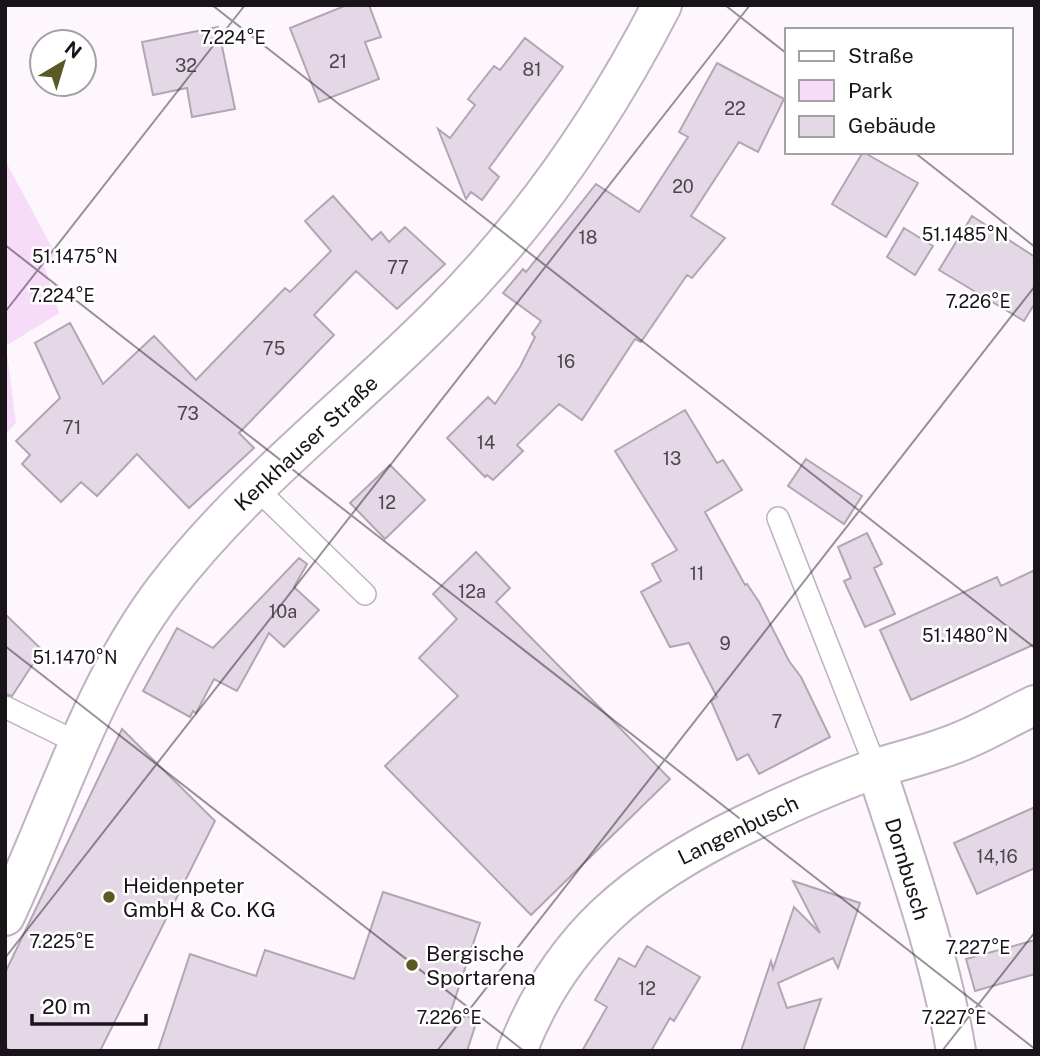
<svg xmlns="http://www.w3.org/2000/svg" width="1040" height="1056" viewBox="0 0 1040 1056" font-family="'Public Sans',sans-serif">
<rect width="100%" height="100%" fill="#fdf7fd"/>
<path fill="#f7dcfa" d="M 5,160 L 56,255 L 44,265 L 59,313 L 6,346 L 16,423 L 5,435 Z"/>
<path fill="#e4d7e6" stroke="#b2a5b4" stroke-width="2" d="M 347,5 L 369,5 L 381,37 L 365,42 L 379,79 L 319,102 L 290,28 Z
M 218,27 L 235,109 L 192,117 L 187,88 L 153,95 L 142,42 Z
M 525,38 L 563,67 L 489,168 L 499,177 L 482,200 L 471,192 L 466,199 L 438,129 L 450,138 L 475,105 L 468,99 L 494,66 L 500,70 Z
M 717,63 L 784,99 L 758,152 L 739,142 L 691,216 L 725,238 L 692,278 L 687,275 L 641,342 L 635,339 L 582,420 L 559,404 L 517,445 L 523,451 L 493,480 L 487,475 L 485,477 L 447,438 L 488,397 L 495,404 L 520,367 L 535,337 L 532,334 L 541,321 L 503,293 L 523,269 L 526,272 L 596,184 L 639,212 L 688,137 L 679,132 Z
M 863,152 L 918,183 L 886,237 L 832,204 Z
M 333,196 L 372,240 L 381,232 L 389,242 L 405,227 L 445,264 L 397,309 L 356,271 L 314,315 L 334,335 L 239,433 L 254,448 L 189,508 L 137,454 L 97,496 L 81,482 L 61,502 L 22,464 L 30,455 L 16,441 L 60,398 L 35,343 L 70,323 L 103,384 L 154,336 L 196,380 L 285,288 L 290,292 L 331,251 L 305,221 Z
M 972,216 L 1035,257 L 1035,303 L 1024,321 L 939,270 Z
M 904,228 L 933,246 L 915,275 L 887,257 Z
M 685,410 L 717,463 L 723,460 L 742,490 L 705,512 L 745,585 L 747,584 L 759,602 L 789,661 L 801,677 L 830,737 L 759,774 L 748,754 L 737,760 L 711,701 L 717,697 L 689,643 L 670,647 L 641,592 L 661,581 L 652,564 L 677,550 L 615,451 Z
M 806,459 L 862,496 L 844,524 L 788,486 Z
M 390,465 L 425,500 L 385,539 L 350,503 Z
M 867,533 L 882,564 L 874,568 L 895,614 L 865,627 L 844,581 L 851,578 L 838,547 Z
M 476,552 L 510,588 L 496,602 L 670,779 L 531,915 L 385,766 L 458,696 L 419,658 L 457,619 L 433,594 Z
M 299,558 L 307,564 L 294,587 L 319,610 L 284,647 L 269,633 L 237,691 L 214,679 L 196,713 L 193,711 L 190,717 L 143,691 L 177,628 L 213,648 Z
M 1035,570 L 1035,644 L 911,700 L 880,630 L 997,577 L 1001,586 Z
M 5,614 L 42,650 L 12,696 L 5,694 Z
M 122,729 L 215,821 L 100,1051 L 5,1051 L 5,973 Z
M 1035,807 L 1035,868 L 977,894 L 954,843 Z
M 793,881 L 860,903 L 838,968 L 833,958 L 778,983 L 787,1008 L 821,999 L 803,1051 L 741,1051 L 771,961 L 773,969 L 794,907 L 820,933 Z
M 383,892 L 480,923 L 451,1011 L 477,1020 L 467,1051 L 158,1051 L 190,954 L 256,976 L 265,950 L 354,979 Z
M 1035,940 L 1035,974 L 975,991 L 966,959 Z
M 647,946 L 700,977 L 674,1021 L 670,1018 L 651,1051 L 582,1051 L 607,1007 L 595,1000 L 619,958 L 635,967 Z"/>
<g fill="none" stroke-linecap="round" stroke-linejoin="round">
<g stroke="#bfb2c1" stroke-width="24">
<path id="service" d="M 256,488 L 365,594
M 778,518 L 876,768
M 5,707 L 80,744"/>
</g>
<g stroke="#bfb2c1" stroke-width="42">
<path id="minor" d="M 876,768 C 906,861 940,955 956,1051
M 517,1051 C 561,936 637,877 744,825 C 787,804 832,784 877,768 C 899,761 921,756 943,748 C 975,738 1005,719 1035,705"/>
</g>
<g stroke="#bfb2c1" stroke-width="42">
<path id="tertiary" d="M 5,916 C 56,807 92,685 165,589 C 244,486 349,407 440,315 C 530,225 604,118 662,5"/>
</g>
<use href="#service" stroke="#fff" stroke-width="21"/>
<use href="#minor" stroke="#fff" stroke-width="38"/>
<use href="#tertiary" stroke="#fff" stroke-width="38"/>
</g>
<path fill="none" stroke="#19141a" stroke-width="2" stroke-opacity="0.45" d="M 212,5 L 1035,648M 725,5 L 786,53M 914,152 L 1035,247M 5,245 L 1035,1049M 5,312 L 245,5M 5,646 L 524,1051M 5,958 L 750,5M 5,1047 L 10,1051M 437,1051 L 1035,286M 942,1051 L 1035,932"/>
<g fill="#5a5926" stroke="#fff" stroke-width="2.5">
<circle cx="109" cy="897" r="7"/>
<circle cx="412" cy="965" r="7"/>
</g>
<g text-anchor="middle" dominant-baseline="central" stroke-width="5" stroke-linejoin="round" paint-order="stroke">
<g font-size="18" fill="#4c454d">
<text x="338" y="61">21</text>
<text x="186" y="65">32</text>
<text x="532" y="69">81</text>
<text x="735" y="108">22</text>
<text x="683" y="186">20</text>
<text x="588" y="237">18</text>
<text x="398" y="267">77</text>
<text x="274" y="348">75</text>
<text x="566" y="361">16</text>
<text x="188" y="413">73</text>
<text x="72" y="427">71</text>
<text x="486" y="442">14</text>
<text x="672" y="458">13</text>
<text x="387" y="502">12</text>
<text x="697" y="573">11</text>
<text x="472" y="591">12a</text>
<text x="283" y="611">10a</text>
<text x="725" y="643">9</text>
<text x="777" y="721">7</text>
<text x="997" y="856">14,16</text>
<text x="647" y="988">12</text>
</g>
<g font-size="21" fill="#19141a" stroke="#fff">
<text transform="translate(306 443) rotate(-43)">Kenkhauser Straße</text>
<text transform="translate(738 830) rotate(-26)">Langenbusch</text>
<text transform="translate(907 869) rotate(73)">Dornbusch</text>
</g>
<g font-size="21" fill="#19141a" stroke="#fff" text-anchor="start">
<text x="123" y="885">Heidenpeter<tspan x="123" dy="24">GmbH &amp; Co. KG</tspan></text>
<text x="426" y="953">Bergische<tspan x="426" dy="24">Sportarena</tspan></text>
</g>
</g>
<g font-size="18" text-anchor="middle" fill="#19141a" stroke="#fff" stroke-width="5" stroke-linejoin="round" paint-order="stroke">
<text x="233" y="44">7.224°E</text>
<text x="965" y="241">51.1485°N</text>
<text x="75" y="263">51.1475°N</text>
<text x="62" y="302">7.224°E</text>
<text x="978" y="308">7.226°E</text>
<text x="965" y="642">51.1480°N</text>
<text x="75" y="664">51.1470°N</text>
<text x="62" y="948">7.225°E</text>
<text x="978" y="954">7.227°E</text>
<text x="449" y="1024">7.226°E</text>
<text x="954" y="1024">7.227°E</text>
</g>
<rect width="1040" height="1056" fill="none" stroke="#19141a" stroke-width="14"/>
<rect x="785" y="28" width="228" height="126" fill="#ffffff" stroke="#a3a1a3" stroke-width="2"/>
<rect x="799" y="51" width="35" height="10" fill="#ffffff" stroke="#a3a1a3" stroke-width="2"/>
<text x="848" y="63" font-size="21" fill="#19141a">Straße</text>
<rect x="799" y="80" width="35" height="21" fill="#f7dcfa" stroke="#a3a1a3" stroke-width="2"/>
<text x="848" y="98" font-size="21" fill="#19141a">Park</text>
<rect x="799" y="116" width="35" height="21" fill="#e4d7e6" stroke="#a3a1a3" stroke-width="2"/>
<text x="848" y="133" font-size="21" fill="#19141a">Gebäude</text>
<g transform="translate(63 63) rotate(38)"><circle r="33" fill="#ffffff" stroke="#a3a1a3" stroke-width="2"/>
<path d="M0-5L12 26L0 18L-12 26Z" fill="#5a5926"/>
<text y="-10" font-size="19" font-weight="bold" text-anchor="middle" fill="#19141a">N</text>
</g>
<path d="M32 1014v10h114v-10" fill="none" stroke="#19141a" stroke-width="3.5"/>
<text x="42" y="1014" font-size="21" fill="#19141a" stroke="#ffffff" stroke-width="5" paint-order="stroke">20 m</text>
</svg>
